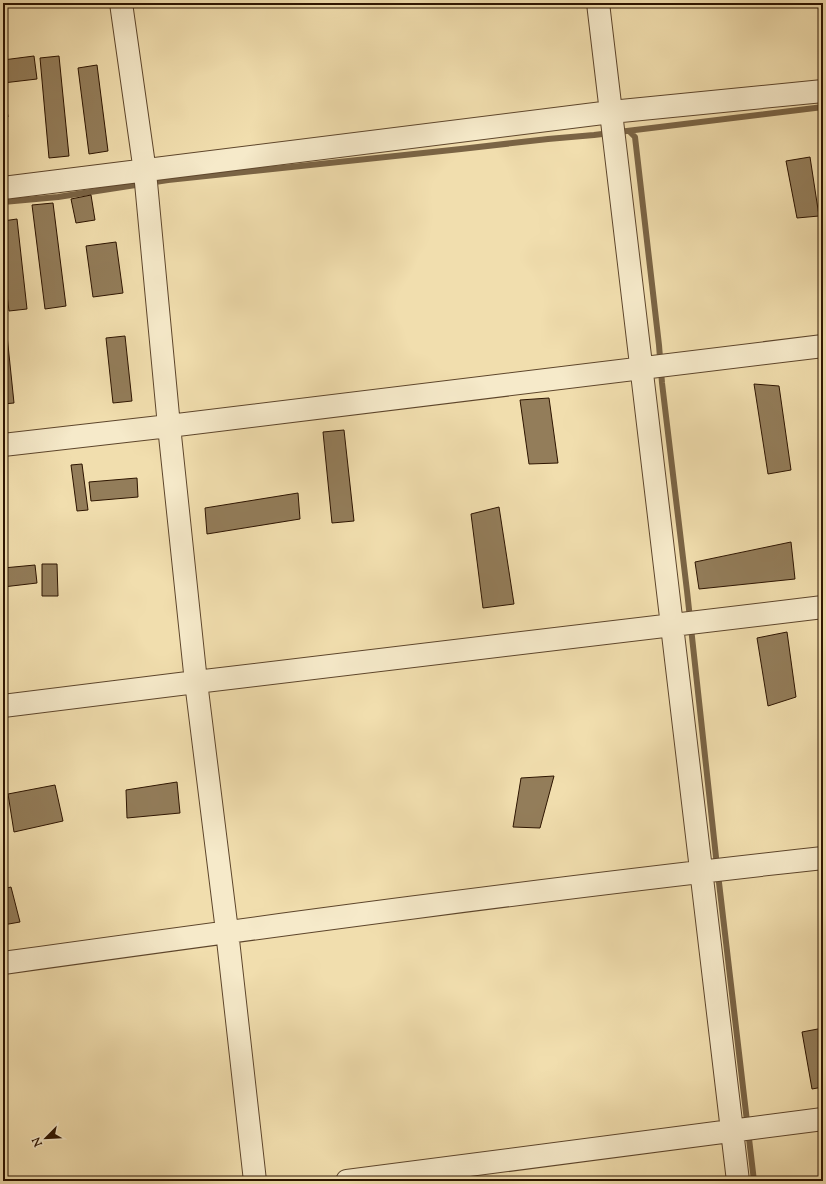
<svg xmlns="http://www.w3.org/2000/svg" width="826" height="1184" viewBox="0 0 826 1184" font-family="'Sorts Mill Goudy',serif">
<rect width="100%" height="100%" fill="#f1deae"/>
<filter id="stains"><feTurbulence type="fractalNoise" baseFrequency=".005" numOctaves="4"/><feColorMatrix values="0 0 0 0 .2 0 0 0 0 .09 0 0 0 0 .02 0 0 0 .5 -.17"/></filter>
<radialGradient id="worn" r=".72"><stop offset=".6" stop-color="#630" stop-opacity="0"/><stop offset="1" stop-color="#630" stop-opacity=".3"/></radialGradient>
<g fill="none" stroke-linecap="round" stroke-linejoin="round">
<path stroke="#7a6445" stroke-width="6" d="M 629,131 L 635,137 L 659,345 L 662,383 L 687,591 L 716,857 L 754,1181
M 3,202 L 58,197 L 168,180 L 461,149 L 548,139 L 594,135 L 823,107"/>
</g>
<path fill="#937d5a" stroke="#2d1400" d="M 34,56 L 37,79 L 3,83 L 3,60 Z
M 59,56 L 69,156 L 49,158 L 40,58 Z
M 97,65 L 108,151 L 89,154 L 78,68 Z
M 5,95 L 8,117 L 3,117 L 3,96 Z
M 810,157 L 819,216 L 797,218 L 786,161 Z
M 91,195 L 95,220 L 76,223 L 71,199 Z
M 53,203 L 66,306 L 45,309 L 32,205 Z
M 17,219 L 27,309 L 9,311 L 3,262 L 3,221 Z
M 116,242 L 123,293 L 93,297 L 86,246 Z
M 3,316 L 5,316 L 14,403 L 3,404 Z
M 125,336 L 132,401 L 113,403 L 106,338 Z
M 754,384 L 779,386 L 791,470 L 768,474 Z
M 549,398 L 558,463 L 529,464 L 520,400 Z
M 344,430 L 354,521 L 332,523 L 323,432 Z
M 82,464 L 88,510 L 77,511 L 71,465 Z
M 137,478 L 138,497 L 91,501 L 89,482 Z
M 298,493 L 300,519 L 207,534 L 205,508 Z
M 499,507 L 514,604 L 483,608 L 471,514 Z
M 791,542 L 795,579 L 699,589 L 695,562 Z
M 42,564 L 57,564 L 58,596 L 42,596 Z
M 35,565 L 37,583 L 3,587 L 3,568 Z
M 787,632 L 796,697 L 768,706 L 757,638 Z
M 554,776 L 540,828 L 513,827 L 521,778 Z
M 177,782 L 180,813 L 127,818 L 126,790 Z
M 55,785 L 63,821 L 14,832 L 8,794 Z
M 11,887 L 20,922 L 3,925 L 3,889 Z
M 823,1028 L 823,1087 L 812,1089 L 802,1032 Z"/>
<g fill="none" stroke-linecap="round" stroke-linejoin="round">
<g stroke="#5e462c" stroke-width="24">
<path id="minor" d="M 121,3 L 145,172 L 169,426 L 196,682 L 227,931 L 255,1181
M 598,3 L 738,1181
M 3,188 L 611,112 L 823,91
M 3,445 L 169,426 L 823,346
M 3,706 L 196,682 L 823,607
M 3,963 C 276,925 549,888 823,858
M 347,1181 L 823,1119"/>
</g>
<use href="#minor" stroke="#f6eaca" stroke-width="22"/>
</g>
<rect width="826" height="1184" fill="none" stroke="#f1deae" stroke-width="16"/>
<rect x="4" y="4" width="818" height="1176" fill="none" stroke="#2d1400" stroke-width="2"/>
<rect x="8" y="8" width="810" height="1168" fill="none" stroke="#2d1400"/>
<g transform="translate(46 1138) rotate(246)" stroke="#f6eaca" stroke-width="3" paint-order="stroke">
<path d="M0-3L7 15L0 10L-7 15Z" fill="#2d1400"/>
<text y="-6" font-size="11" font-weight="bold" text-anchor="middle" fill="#2d1400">N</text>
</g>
<rect width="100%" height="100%" filter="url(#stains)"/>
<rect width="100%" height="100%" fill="url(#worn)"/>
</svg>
